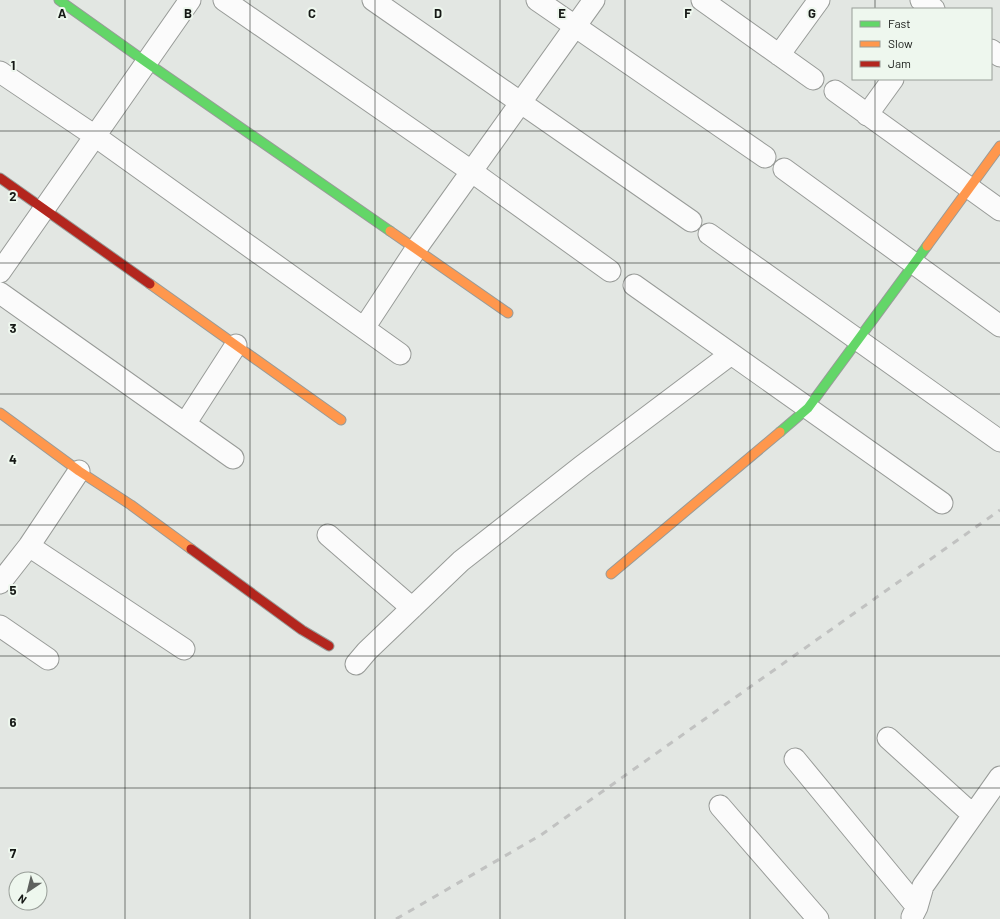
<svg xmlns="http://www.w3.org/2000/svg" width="1000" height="919" viewBox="0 0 1000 919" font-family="Barlow,sans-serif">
<rect width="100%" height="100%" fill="#e3e7e3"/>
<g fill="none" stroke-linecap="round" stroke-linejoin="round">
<g stroke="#989b98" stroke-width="23">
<path id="street" d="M 224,0 L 471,171 L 610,271
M 373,0 L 691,221
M 537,0 L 765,157
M 702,0 L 813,79
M 921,0 L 934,9
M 991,50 L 1000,56
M 779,55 L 819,0
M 0,72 L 95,136 L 400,354
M 835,91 L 1000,210
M 867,115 L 893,79
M 784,169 L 1000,326
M 709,234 L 1000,441
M 0,272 L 190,0
M 634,285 L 942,503
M 0,293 L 233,458
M 364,328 L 416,249 L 594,0
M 185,424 L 236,345
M 328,535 L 412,608
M 29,546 L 184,649
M 0,583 L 29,546 L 79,471
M 0,626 L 48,659
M 356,664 L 367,651 L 461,561 L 582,466 L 731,354
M 888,738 L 973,815
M 795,759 L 917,907
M 720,806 L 818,919
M 912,917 L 917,907 L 923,886 L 1000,777"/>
</g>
<g stroke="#989b98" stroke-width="11">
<path id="fast" d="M 59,0 L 146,62 L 390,231
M 780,432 L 808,408 L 927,246"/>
</g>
<g stroke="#989b98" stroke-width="11">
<path id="slow" d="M 390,231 L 508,313
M 927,246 L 1000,146
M 150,284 L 341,420
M 0,413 L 79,471 L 131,505 L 191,549
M 611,574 L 780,432"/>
</g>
<g stroke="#989b98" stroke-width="11">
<path id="jam" d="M 0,178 L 150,284
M 191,549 L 302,630 L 329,646"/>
</g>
<use href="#street" stroke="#fbfbfb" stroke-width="21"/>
<use href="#fast" stroke="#63d668" stroke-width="9"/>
<use href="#slow" stroke="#ff974d" stroke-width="9"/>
<use href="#jam" stroke="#b3261e" stroke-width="9"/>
<path stroke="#c1c2c1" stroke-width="3" stroke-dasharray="7 7" stroke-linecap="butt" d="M 396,919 L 541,835 L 1000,510"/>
</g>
<path fill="none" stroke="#161916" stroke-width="1" stroke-opacity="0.55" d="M 125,0 L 125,919M 250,0 L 250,919M 375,0 L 375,919M 500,0 L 500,919M 625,0 L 625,919M 750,0 L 750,919M 875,0 L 875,9M 875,79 L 875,919M 0,131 L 1000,131M 0,263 L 1000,263M 0,394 L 1000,394M 0,525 L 1000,525M 0,656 L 1000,656M 0,788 L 1000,788"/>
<g font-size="13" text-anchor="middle" font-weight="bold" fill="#161916" stroke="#eef7ee" stroke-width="4" stroke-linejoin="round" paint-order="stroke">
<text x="62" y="18">A</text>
<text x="188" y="18">B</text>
<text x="312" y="18">C</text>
<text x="438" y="18">D</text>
<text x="562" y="18">E</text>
<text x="688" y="18">F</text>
<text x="812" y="18">G</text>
<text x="13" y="70">1</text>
<text x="13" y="201">2</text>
<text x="13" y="333">3</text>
<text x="13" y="464">4</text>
<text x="13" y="595">5</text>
<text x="13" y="727">6</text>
<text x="13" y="858">7</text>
</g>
<rect x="852" y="8" width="140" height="72" fill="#eef7ee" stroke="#989e98"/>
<rect x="860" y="21" width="20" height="6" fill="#63d668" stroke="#989e98"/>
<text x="888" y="28" font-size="12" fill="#161916">Fast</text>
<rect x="860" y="41" width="20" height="6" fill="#ff974d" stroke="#989e98"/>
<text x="888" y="48" font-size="12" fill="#161916">Slow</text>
<rect x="860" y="61" width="20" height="6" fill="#b3261e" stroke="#989e98"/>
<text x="888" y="68" font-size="12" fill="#161916">Jam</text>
<g transform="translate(28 891) rotate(215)"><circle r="19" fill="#eef7ee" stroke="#989e98"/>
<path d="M0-3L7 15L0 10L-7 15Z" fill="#5e615e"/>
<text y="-6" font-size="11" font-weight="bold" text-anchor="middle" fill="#161916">N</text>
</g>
</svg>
